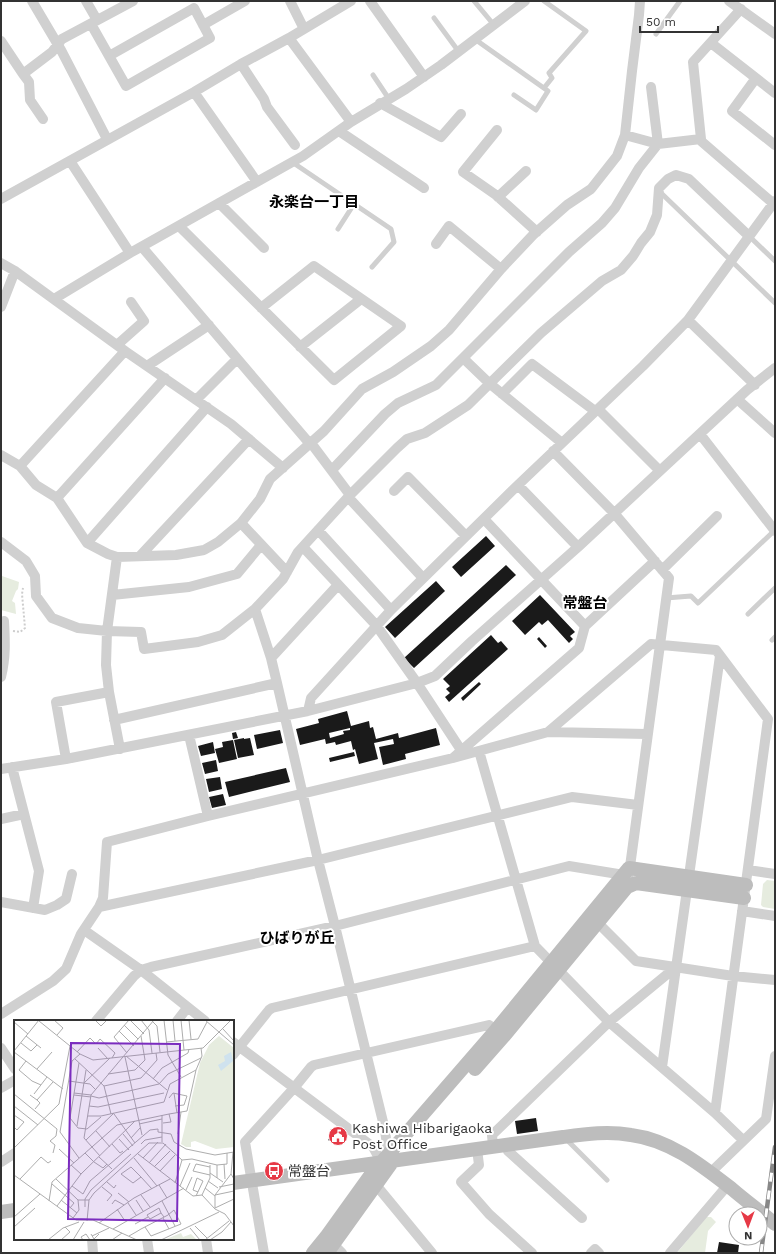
<svg xmlns="http://www.w3.org/2000/svg" width="776" height="1254" viewBox="0 0 776 1254" font-family="'Work Sans','Noto Sans JP',sans-serif">
<rect width="100%" height="100%" fill="#fff"/>
<path fill="#e6ecdf" d="M 2,576 L 19,582 L 18,589 L 16,591 L 12,601 L 15,603 L 16,614 L 1,610 Z
M 767,880 L 775,881 L 775,909 L 763,907 L 761,905 L 763,884 Z
M 706,1217 L 711,1217 L 716,1222 L 708,1231 L 705,1253 L 677,1253 Z"/>
<path fill="#1a1a1a" fill-rule="evenodd" d="M 486,536 L 495,546 L 461,577 L 452,567 Z
M 506,565 L 516,575 L 414,668 L 404,658 Z
M 436,581 L 445,591 L 395,638 L 385,627 Z
M 540,595 L 575,632 L 570,636 L 573,639 L 569,643 L 548,620 L 542,625 L 539,622 L 525,635 L 512,621 Z
M 491,635 L 498,643 L 501,641 L 508,649 L 449,702 L 445,697 L 450,693 L 446,689 L 450,686 L 443,679 Z
M 539,637 L 547,646 L 545,648 L 537,639 Z
M 479,682 L 481,684 L 463,701 L 461,698 Z
M 347,711 L 351,726 L 369,721 L 370,728 L 373,727 L 376,739 L 398,733 L 399,738 L 436,728 L 440,745 L 405,754 L 406,759 L 383,765 L 379,747 L 394,744 L 393,739 L 374,743 L 378,759 L 359,764 L 355,749 L 353,750 L 351,741 L 336,745 L 335,742 L 326,744 L 325,739 L 300,745 L 296,729 L 319,723 L 318,719 ZM 350,728 L 350,730 L 343,731 L 344,734 L 330,738 L 329,733 Z
M 280,730 L 283,743 L 257,749 L 254,735 Z
M 236,732 L 238,738 L 233,739 L 232,733 Z
M 244,738 L 244,739 L 250,738 L 254,755 L 238,758 L 234,740 Z
M 233,740 L 237,759 L 219,763 L 215,749 L 223,747 L 222,742 Z
M 213,742 L 215,753 L 201,756 L 198,746 Z
M 354,752 L 355,756 L 330,762 L 329,758 Z
M 216,760 L 218,771 L 205,774 L 202,763 Z
M 286,768 L 290,782 L 229,797 L 225,782 Z
M 220,777 L 222,789 L 209,792 L 206,779 Z
M 223,794 L 226,805 L 212,808 L 209,797 Z
M 536,1118 L 538,1131 L 517,1134 L 515,1121 Z
M 336,1127 L 348,1135 L 341,1145 L 332,1139 L 330,1141 L 328,1140 Z
M 719,1242 L 739,1245 L 738,1253 L 717,1253 Z"/>
<g fill="none" stroke-linecap="round" stroke-linejoin="round">
<path stroke="#cdcdcd" stroke-width="2" stroke-dasharray="2 2" stroke-linecap="butt" d="M 13,631 L 20,632 L 25,628 L 22,594 L 23,588"/>
<path stroke="#d0d0d0" stroke-width="5" d="M 474,1 L 494,25
M 544,1 L 586,31 L 549,73 L 552,78 L 544,88
M 434,18 L 459,52
M 656,34 L 680,1
M 476,40 L 548,91 L 536,110 L 514,95
M 373,75 L 389,99
M 292,162 L 391,229 L 394,242 L 372,267
M 659,191 L 775,303
M 338,229 L 354,204
M 749,236 L 775,261
M 666,598 L 691,596 L 698,603 L 775,530
M 748,614 L 775,588
M 772,640 L 775,637
M 565,1138 L 607,1180"/>
<path stroke="#d0d0d0" stroke-width="10" d="M 32,1 L 61,50 L 107,139
M 86,1 L 97,20
M 290,1 L 304,29
M 370,1 L 424,77
M 729,1 L 775,34
M 91,24 L 126,86 L 210,38 L 194,8 L 109,56
M 203,25 L 245,1
M 289,38 L 351,122
M 1,41 L 23,74 L 52,52 L 62,39 L 133,1
M 711,43 L 775,93
M 241,64 L 264,99 L 267,107 L 295,145
M 23,74 L 29,82 L 30,100 L 43,119
M 756,78 L 732,111 L 775,145
M 194,92 L 257,182
M 380,103 L 441,137 L 461,114
M 497,130 L 463,172 L 496,195 L 537,232
M 339,131 L 424,188
M 625,135 L 658,144 L 701,139 L 693,62 L 741,9
M 701,139 L 701,141 L 775,205
M 70,161 L 130,253
M 498,197 L 526,171
M 1,199 L 194,92 L 241,64 L 289,38 L 351,1
M 219,203 L 264,248
M 179,226 L 334,380 L 401,326 L 314,266 L 261,308
M 436,244 L 449,226 L 501,269
M 142,247 L 310,444
M 1,263 L 15,271 L 125,351 L 231,424 L 283,468
M 54,299 L 130,253 L 303,156 L 351,122 L 406,89 L 441,65 L 525,1
M 1,307 L 15,271
M 688,320 L 755,385
M 117,345 L 144,321 L 131,302
M 300,347 L 361,299
M 463,358 L 489,383 L 562,443
M 147,366 L 209,325
M 502,394 L 532,364 L 595,411
M 737,399 L 775,433
M 196,400 L 237,359
M 598,409 L 660,471
M 700,434 L 775,531
M 311,443 L 350,495
M 553,451 L 614,513 L 669,578 L 629,874
M 1,455 L 20,466 L 36,485 L 57,498 L 87,543 L 108,554 L 117,557 L 176,555 L 204,550 L 218,542 L 241,523 L 260,499 L 270,479 L 324,431 L 362,389 L 393,372 L 431,346 L 449,330 L 501,269 L 533,235 L 567,205 L 591,189 L 617,156 L 625,135 L 632,71 L 639,15 L 640,1
M 20,466 L 125,351
M 332,470 L 385,414 L 398,403 L 436,385 L 569,252 L 602,223 L 615,208 L 639,168 L 658,144 L 651,87
M 518,485 L 578,547
M 394,491 L 408,477 L 466,536
M 348,497 L 423,578
M 57,498 L 165,378
M 484,519 L 585,626
M 241,523 L 287,572
M 318,530 L 391,610
M 1,542 L 26,561 L 35,576 L 36,596 L 52,618 L 78,628 L 107,631 L 141,632 L 144,649 L 198,642 L 222,635 L 255,609 L 283,579 L 298,552 L 350,495 L 397,448 L 407,439 L 425,433 L 468,405 L 541,333 L 602,281 L 621,270 L 633,256 L 641,243 L 650,232 L 657,215 L 659,188 L 668,179 L 676,175 L 689,179 L 749,236
M 87,543 L 207,407
M 303,547 L 376,625 L 417,683 L 461,750
M 140,556 L 249,439
M 117,557 L 107,631 L 106,665 L 109,692 L 120,749
M 662,570 L 717,516
M 112,595 L 189,587 L 237,574 L 261,545
M 255,609 L 271,658 L 277,683 L 318,860 L 335,926 L 385,1130 L 388,1154
M 271,658 L 338,585
M 1,677 C 6,657 5,640 4,621
M 308,711 L 311,698 L 391,610 L 518,485 L 643,366 L 688,320 L 775,201
M 114,720 L 277,683
M 548,732 L 651,644 L 716,650 L 768,719 L 715,1113
M 189,735 L 208,816
M 479,751 L 535,946 L 609,1022 L 715,1113 L 743,1140
M 453,758 L 579,648 L 585,626 L 655,561
M 66,759 L 308,711 L 417,683 L 435,676 L 472,641 L 578,547 L 747,390 L 775,368
M 12,767 L 39,871 L 33,908
M 1,769 L 66,759 L 56,702 L 109,692
M 1,819 L 24,814
M 748,870 L 775,874
M 1,902 L 45,910 L 57,905 L 66,899 L 72,874
M 99,907 L 318,860 L 572,797 L 638,805
M 742,911 L 775,916
M 593,918 L 636,961 L 733,976 L 775,980
M 84,930 L 141,970 L 205,1021
M 1,1014 L 53,981 L 66,969 L 81,934 L 99,907 L 103,898 L 107,842 L 208,816 L 453,758 L 548,732 L 647,734
M 96,1021 L 134,976 L 141,970 L 151,967 L 335,926 L 569,866 L 624,875
M 177,1021 L 187,1008
M 233,1042 L 373,1147 L 381,1162
M 1,1048 L 15,1069
M 233,1055 L 269,1010 L 272,1008 L 535,946
M 662,1067 L 720,656
M 1,1088 L 15,1080
M 507,1144 L 508,1151 L 582,1218
M 493,1146 L 492,1135 L 609,1022 L 676,967
M 477,1149 L 479,1165 L 461,1182 L 489,1214 L 532,1253
M 1,1162 L 15,1153
M 711,1172 L 766,1119 L 775,1056
M 376,1185 L 432,1253
M 92,1239 L 93,1253
M 147,1239 L 149,1253
M 206,1239 L 208,1253
M 329,1240 L 342,1253
M 264,1253 L 245,1142 L 294,1088 L 311,1067 L 314,1065 L 489,1025 L 501,1034
M 591,1253 L 595,1249 L 599,1253
M 670,1253 L 727,1186"/>
<path stroke="#bdbdbd" stroke-width="14" d="M 475,1069 L 504,1036 L 627,887 L 636,883 L 744,898
M 233,1183 L 563,1137 C 586,1134 608,1131 631,1135 C 670,1140 701,1165 732,1189 C 746,1201 761,1212 775,1224
M 1,1212 L 15,1210
M 313,1253 L 326,1237 L 372,1173 L 496,1030 L 629,868 L 746,885
M 327,1253 L 393,1161"/>
<g stroke="#888" stroke-width="4.5">
<path id="rail" d="M 761,1253 L 775,1147"/>
</g>
<use href="#rail" stroke="#fff" stroke-width="3" stroke-dasharray="9" stroke-linecap="butt"/>
</g>
<defs>
<g id="civic-disc" transform="scale(1)"><circle r="9.5" fill="#e63946" stroke="#fff"/><path d="M-.6-6.5H3V-4.5H.6V-3L4-1V1h2V6H-6V1h2V-1L-.6-3ZM-1.2 2.5V6h2.4V2.5Z" fill="#fff"/></g>
<g id="bus-disc" transform="scale(1)"><circle r="9.5" fill="#e63946" stroke="#fff"/><path d="M-5-6H5V4H4V6H2V4H-2V6H-4V4H-5ZM-3.5-4V0h7V-4ZM-3.5 1.2v1.5H-2V1.2ZM2 1.2v1.5H3.5V1.2Z" fill="#fff"/></g>
</defs>
<g fill-rule="evenodd">
<use href="#civic-disc" x="338" y="1136"/>
<use href="#bus-disc" x="274" y="1171"/>
</g>
<g text-anchor="middle" dominant-baseline="central" stroke-width="4" stroke-linejoin="round" paint-order="stroke">
<g font-size="14" fill="#333" stroke="#fff" text-anchor="start">
<text x="352" y="1128">Kashiwa Hibarigaoka<tspan x="352" dy="16">Post Office</tspan></text>
<text x="288" y="1171">常盤台</text>
</g>
<g font-size="15" font-weight="bold" fill="#000" stroke="#fff">
<text x="314" y="202">永楽台一丁目</text>
<text x="585" y="603">常盤台</text>
<text x="297" y="938">ひばりが丘</text>
</g>
</g>
<g transform="translate(14 1020)">
<rect width="220" height="220" fill="#fff"/>
<path d="M 205,16 L 220,28 L 220,127 L 202,129 L 181,121 L 177,122 L 177,127 L 172,127 L 167,124 L 186,43 L 195,25 ZM 167,213 L 169,217 L 177,214 L 183,220 L 150,220 Z" fill="#e6ecdf"/>
<path d="M 217,32 L 219,41 L 207,51 L 204,45 L 211,41 L 210,36 Z" fill="#cfe2ee"/>
<path fill="none" stroke="#adadad" stroke-width="1" d="M 40,0 L 49,8 L 43,15M 81,0 L 87,6 L 93,0M 116,0 L 130,14M 127,0 L 135,10 L 138,33M 150,0 L 154,35 L 167,57M 159,0 L 161,21M 167,0 L 170,30M 175,0 L 177,19M 191,0 L 220,25M 25,1 L 66,34 L 79,40 L 189,28 L 217,0M 138,1 L 143,6 L 146,32M 0,2 L 14,14M 110,5 L 124,19M 209,9 L 220,21M 105,11 L 120,26M 12,16 L 27,28M 152,22 L 184,19 L 193,2M 7,23 L 17,31 L 23,25M 84,28 L 94,39M 0,31 L 25,0M 0,32 L 49,69M 63,32 L 76,18 L 82,24 L 86,19 L 101,33 L 98,38M 113,33 L 100,17 L 115,0M 112,36 L 153,70M 111,37 L 128,115M 61,39 L 90,66 L 97,94M 12,41 L 5,50 L 18,61 L 27,65M 65,43 L 56,98 L 64,108 L 73,109 L 87,97M 23,49 L 38,32M 94,54 L 121,50 L 131,40 L 127,16M 139,59 L 148,48 L 174,33 L 175,29M 55,61 L 76,64 L 82,70M 70,63 L 96,38M 90,66 L 127,58 L 143,40 L 142,33M 60,73 L 77,75M 160,73 L 163,93M 0,74 L 43,109 L 42,116 L 36,121 L 41,125 L 39,133M 20,74 L 33,57M 16,75 L 23,80 L 39,62M 60,75 L 77,77M 77,76 L 85,78 L 145,64 L 154,54 L 187,38M 155,78 L 159,73 L 173,76 L 170,85 L 161,86M 0,86 L 24,105M 75,86 L 84,87 L 150,73M 21,89 L 26,83 L 23,80M 100,94 L 121,123M 0,95 L 10,102 L 3,110 L 0,107M 74,96 L 87,96 L 150,82 L 156,64 L 182,50M 149,103 L 157,102 L 155,94 L 173,91 L 182,50 L 188,36 L 187,28M 125,104 L 148,99M 63,106 L 72,50M 82,111 L 96,127M 109,114 L 119,126M 164,114 L 167,92M 117,118 L 126,108M 105,119 L 115,130M 72,120 L 100,93M 148,122 L 148,95M 98,124 L 106,133 L 109,131M 127,124 L 131,120 L 148,117M 0,128 L 45,84 L 56,26M 45,129 L 60,143M 219,132 L 217,154 L 220,159M 71,133 L 80,142M 124,134 L 179,176 L 188,175M 86,136 L 70,118 L 77,75 L 140,0M 85,137 L 98,149M 65,138 L 46,112 L 58,41 L 66,34M 120,138 L 143,166M 129,138 L 144,122M 80,142 L 89,148 L 93,144M 135,143 L 152,124M 210,144 L 211,159M 57,145 L 67,154M 203,145 L 203,158M 140,147 L 156,131M 196,147 L 182,144 L 179,151 L 196,155M 146,151 L 161,135M 196,153 L 209,162M 0,155 L 62,200 L 79,200 L 123,220M 127,157 L 119,163 L 107,154 L 117,147 L 127,157 L 138,169M 6,159 L 27,137 L 34,143 L 37,141M 42,159 L 64,180M 194,161 L 204,168M 93,162 L 100,168 L 102,165M 161,163 L 168,140M 38,164 L 60,183 L 56,188M 145,165 L 153,178M 58,166 L 69,174 L 76,161 L 136,110 L 144,109 L 144,112 L 157,114 L 160,122 L 172,129 L 201,135 L 220,132M 166,166 L 176,143M 88,167 L 98,175 L 93,181M 205,167 L 220,164M 191,168 L 201,176M 172,170 L 178,157M 104,173 L 115,182M 127,175 L 136,187M 188,175 L 201,189 L 211,194 L 220,206M 188,175 L 196,158 L 196,145M 201,175 L 220,171M 182,176 L 189,161 L 183,158 L 179,170 L 184,172M 47,180 L 63,193M 122,180 L 129,191M 35,181 L 38,162 L 103,105 L 155,94M 148,181 L 161,206M 114,183 L 122,195M 98,184 L 101,180 L 110,185M 43,186 L 67,154 L 121,101M 71,187 L 71,179 L 77,170 L 117,134M 201,188 L 201,175 L 217,154M 201,188 L 220,179M 103,189 L 111,201M 147,193 L 136,199 L 133,195 L 145,188 L 147,193 L 150,197M 0,197 L 26,174M 59,198 L 65,190 L 64,180 L 75,180M 149,198 L 155,209M 73,201 L 75,180 L 80,173 L 135,123 L 149,123 L 168,140 L 178,139 L 203,145 L 213,144 L 213,133M 85,203 L 120,178 L 156,159M 121,204 L 134,197M 181,206 L 193,218M 0,207 L 21,188M 176,208 L 186,220M 99,209 L 170,168M 77,214 L 80,219 L 85,214M 78,216 L 95,208M 115,216 L 122,212 L 127,209 L 154,195 L 160,190 L 167,204 L 137,216 L 131,207M 34,220 L 49,208 L 65,202M 47,220 L 56,212 L 51,207M 59,220 L 70,202M 69,220 L 67,217 L 72,214 L 76,220M 98,220 L 108,213M 147,220 L 205,192M 191,220 L 215,201M 196,220 L 208,212 L 217,202"/>
<path fill="#7b2cbf" fill-opacity="0.15" stroke="#7b2cbf" stroke-width="2" d="M 57,23 L 166,24 L 163,201 L 54,199 Z"/>
<rect width="220" height="220" fill="none" stroke="#333" stroke-width="2"/>
</g>
<rect width="776" height="1254" fill="none" stroke="#333333" stroke-width="4"/>
<g transform="translate(748 1226) rotate(179)"><circle r="19" fill="#ffffff" stroke="#adadad"/>
<path d="M0-3L7 15L0 10L-7 15Z" fill="#e63946"/>
<text y="-6" font-size="11" font-weight="bold" text-anchor="middle" fill="#333333">N</text>
</g>
<path d="M640 26v6h78v-6" fill="none" stroke="#333333" stroke-width="2"/>
<text x="646" y="26" font-size="12" fill="#333333" stroke="#ffffff" stroke-width="3" paint-order="stroke">50 m</text>
</svg>
